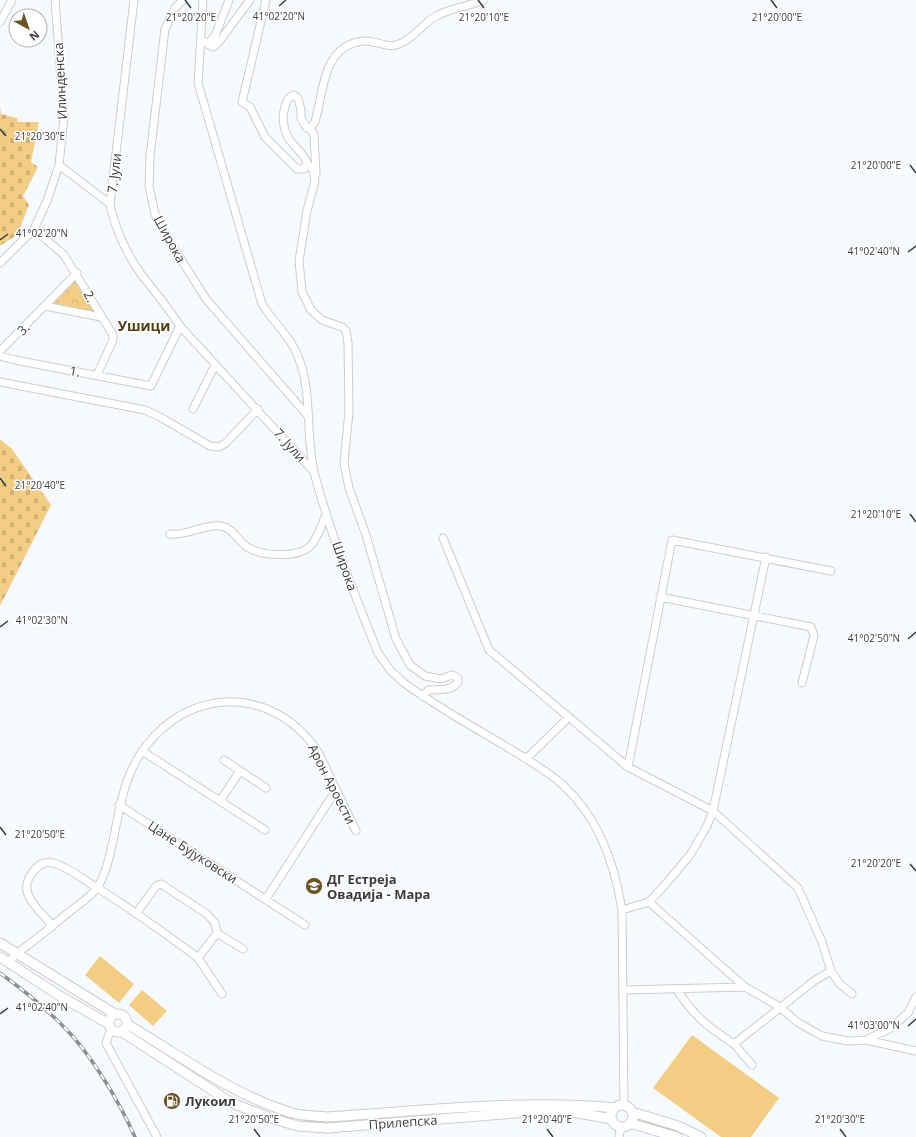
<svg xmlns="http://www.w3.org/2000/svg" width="916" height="1137" viewBox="0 0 916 1137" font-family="'Open Sans',sans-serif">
<defs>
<pattern id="cemetery-stones" width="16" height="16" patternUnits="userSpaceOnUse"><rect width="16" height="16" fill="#f3cd84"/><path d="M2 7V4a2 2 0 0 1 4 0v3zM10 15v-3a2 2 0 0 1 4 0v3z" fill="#d1b173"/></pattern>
<pattern id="park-crowns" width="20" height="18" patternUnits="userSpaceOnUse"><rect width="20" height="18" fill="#f3cd84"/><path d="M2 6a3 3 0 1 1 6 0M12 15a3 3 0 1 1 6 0" fill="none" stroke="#d1b173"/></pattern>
</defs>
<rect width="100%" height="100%" fill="#f6faff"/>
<path fill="#f3cd84" d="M 100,956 L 134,984 L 119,1003 L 85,975 Z
M 142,990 L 167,1011 L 153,1026 L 129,1005 Z
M 692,1035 L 779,1098 L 751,1137 L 721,1137 L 653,1088 Z"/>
<path fill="url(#cemetery-stones)" d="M 0,107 L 1,114 L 17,118 L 18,122 L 39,122 L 31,162 L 38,167 L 23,196 L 29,205 L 17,235 L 0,246 Z
M 0,439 L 12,449 L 51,505 L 0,606 Z"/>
<path fill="url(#park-crowns)" d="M 77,273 L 101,317 L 45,306 Z"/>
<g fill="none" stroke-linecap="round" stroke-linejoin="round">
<g stroke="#c9cdd2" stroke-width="9">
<path id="minor" d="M 134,0 L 110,204 C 114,226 127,255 141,274 C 154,291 168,307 180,326 L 314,472
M 183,0 L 175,8 L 165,29 L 150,156 L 149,186 L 155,214 L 170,242 L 206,299 L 308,416
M 203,0 L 198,83 L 262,304 C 273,322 292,338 299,359 C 313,396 305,438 315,476 C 331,535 355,596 378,653 L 390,670 L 404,683 C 435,705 469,725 502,744 C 523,757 545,769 563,785 C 598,817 615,865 622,910 L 624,1105
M 266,0 L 242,102 L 250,107 L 265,137 L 297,169 L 304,169 L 307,163 C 304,154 298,150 292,143 C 284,134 281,118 285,107 C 286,101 288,97 294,95 L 298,98 L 301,110 L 301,119 L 307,128 L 310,128 L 315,122 C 324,91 322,45 364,41 C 376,40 387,49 399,44 C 414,39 423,22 438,15 C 452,8 469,6 484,0
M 0,22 L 12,0
M 205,42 L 207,44 L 215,36 L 229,0
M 207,44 L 213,47 L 219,42 L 250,0
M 310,128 L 314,135 L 316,174
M 307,163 L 313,170 L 315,181 L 307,211 L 299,261 L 302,292 L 311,310 L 322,320 L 342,327 L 346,331 L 348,343 L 349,412 L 344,463 L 349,488 L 366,535 L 396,639 L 410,665 L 425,676 L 441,679 L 452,675 L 458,678 L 458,682 C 451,692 440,689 429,690 L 422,696
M 59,165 L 110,204
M 34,229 L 64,255 L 113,335 L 113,340 L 97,375
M 0,263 L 34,229 L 47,201 L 59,165 L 64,117 L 55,0
M 45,306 L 101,317
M 0,351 L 77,273
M 0,356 L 15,360 L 151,386 L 180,326
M 0,382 L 145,410 L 160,417 L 210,446 L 219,447 L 226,443 L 258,409
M 193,409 L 215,365
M 170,534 C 187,536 204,524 221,526 C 233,528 238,541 247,547 C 261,556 299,559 311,545 C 318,538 322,523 326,515
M 443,538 L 489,650 L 628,767 L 713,811 L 798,888 L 822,942 L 831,971 L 840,984 L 852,994
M 660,597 L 811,627 L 814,636 L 802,683
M 142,751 L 265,830
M 526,759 L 568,718
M 224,760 L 266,788
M 628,767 L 672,540 L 831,571
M 220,801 L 240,771
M 119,805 L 305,925
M 266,899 L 336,790
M 649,902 L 745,987 L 780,1007 L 797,1022 L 822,1036 L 848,1041 L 866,1040 L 889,1029 L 908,1013 L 916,997
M 622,910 L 649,902 L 664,886 L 690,855 L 707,826 L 713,811 L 766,557
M 136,914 L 156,886 L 161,884 L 207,914 L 215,923 L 217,933 L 198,958
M 53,926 C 42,913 19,895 29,878 C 34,869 42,860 53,863 C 65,866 78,875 88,882 C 123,903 156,927 189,951 L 198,958 L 222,994
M 217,933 L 243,949
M 9,963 L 16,954 C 36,940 54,924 73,909 C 81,903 92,895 98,887 C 115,857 115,810 129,776 C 161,697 254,674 311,742 C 320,752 325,767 331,779 C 339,796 348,814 356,831
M 624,990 L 745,987
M 677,990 C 694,1016 708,1027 734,1044
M 111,1029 L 106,1043 L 157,1137
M 866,1040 L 916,1051
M 752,1065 L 734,1044 L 814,981 L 831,971
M 619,1137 L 621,1126"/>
</g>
<g stroke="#c9cdd2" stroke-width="11">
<path id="major" d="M 0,943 L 115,1014
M 0,957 L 60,996 L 109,1024
M109 1023a9 9 0 1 1 18 0a9 9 0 1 1-18 0Z
M 127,1024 C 180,1056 233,1095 292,1113 C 303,1116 315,1116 326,1117 C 420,1111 521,1099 615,1108
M 122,1032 L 232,1103 L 270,1118 L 298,1126 L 327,1128 L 528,1112 L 572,1112 L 612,1119
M611 1116a11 11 0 1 1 22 0a11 11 0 1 1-22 0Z
M 632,1112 L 678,1126 L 701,1137
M 630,1123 L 677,1137"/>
</g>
<use href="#minor" stroke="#fff" stroke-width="7"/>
<use href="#major" stroke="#fff" stroke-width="9"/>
<g stroke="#8b8e92" stroke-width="3.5">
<path id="rail" d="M 0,973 C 22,989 42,1005 61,1024 C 90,1052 119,1101 135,1137"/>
</g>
<use href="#rail" stroke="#fff" stroke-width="2" stroke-dasharray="6" stroke-linecap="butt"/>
</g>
<path fill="none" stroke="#393b3d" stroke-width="1.5" d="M 185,0 L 191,8M 478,0 L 484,8M 771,0 L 777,8M 279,6 L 286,0M 0,129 L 6,136M 910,165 L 916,173M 0,240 L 8,234M 908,252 L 916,246M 0,478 L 6,486M 910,514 L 916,522M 0,627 L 8,621M 908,639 L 916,632M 0,827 L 6,835M 910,864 L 916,871M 0,1014 L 8,1008M 908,1026 L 916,1019M 254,1129 L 260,1137M 547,1129 L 553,1137M 840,1129 L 846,1137"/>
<defs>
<g id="school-disc" transform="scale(0.9)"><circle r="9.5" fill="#6a5323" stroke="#fff"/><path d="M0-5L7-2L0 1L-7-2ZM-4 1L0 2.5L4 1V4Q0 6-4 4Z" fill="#fff"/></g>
<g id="fuel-disc" transform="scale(0.9)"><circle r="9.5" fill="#6a5323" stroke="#fff"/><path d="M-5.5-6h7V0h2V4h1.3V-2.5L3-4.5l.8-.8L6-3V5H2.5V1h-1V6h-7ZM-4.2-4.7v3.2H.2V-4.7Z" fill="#fff"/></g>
</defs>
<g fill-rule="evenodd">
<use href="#school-disc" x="314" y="886"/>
<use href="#fuel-disc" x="172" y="1101"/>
</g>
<g text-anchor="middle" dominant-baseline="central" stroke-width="3" stroke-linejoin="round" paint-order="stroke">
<g font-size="13" fill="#393b3d" stroke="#fff">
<text transform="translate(60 81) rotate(-93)">Илинденска</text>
<text transform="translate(114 173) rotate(-83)">7. Јули</text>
<text transform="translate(170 239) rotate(61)">Широка</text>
<text transform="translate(90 296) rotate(61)">2.</text>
<text transform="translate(23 329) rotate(-45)">3.</text>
<text transform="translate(75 371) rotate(10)">1.</text>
<text transform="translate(290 445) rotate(48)">7. Јули</text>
<text transform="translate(345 566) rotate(71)">Широка</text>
<text transform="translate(332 784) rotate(63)">Арон Ароести</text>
<text transform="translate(193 852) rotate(33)">Цане Бујуковски</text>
<text transform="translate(403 1122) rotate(-4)">Прилепска</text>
</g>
<g font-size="13" font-weight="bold" fill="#393b3d" stroke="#fff" text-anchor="start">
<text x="327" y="879">ДГ Естреја<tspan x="327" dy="15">Овадија - Мара</tspan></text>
<text x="185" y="1101">Лукоил</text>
</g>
<g font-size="14" font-weight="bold" fill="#503d17" stroke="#fff">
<text x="144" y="325">Ушици</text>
</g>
</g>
<g font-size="10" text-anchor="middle" fill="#393b3d" stroke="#fff" stroke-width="3" stroke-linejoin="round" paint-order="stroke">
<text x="279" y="20">41°02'20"N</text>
<text x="484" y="21">21°20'10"E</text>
<text x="191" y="21">21°20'20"E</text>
<text x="777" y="21">21°20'00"E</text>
<text x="40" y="140">21°20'30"E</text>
<text x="876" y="169">21°20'00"E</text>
<text x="42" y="237">41°02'20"N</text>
<text x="874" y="255">41°02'40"N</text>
<text x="40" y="489">21°20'40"E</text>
<text x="876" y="518">21°20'10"E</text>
<text x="42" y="624">41°02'30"N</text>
<text x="874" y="642">41°02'50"N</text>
<text x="40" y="838">21°20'50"E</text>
<text x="876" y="867">21°20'20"E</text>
<text x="42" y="1011">41°02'40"N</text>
<text x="874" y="1029">41°03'00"N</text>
<text x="254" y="1123">21°20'50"E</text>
<text x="547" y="1123">21°20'40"E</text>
<text x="840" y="1123">21°20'30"E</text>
</g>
<g transform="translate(28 28) rotate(140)"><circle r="19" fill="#ffffff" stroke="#b0b1b1"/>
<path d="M0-3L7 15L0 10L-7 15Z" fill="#6a5323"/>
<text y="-6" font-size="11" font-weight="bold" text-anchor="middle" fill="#393b3d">N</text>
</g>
</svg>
